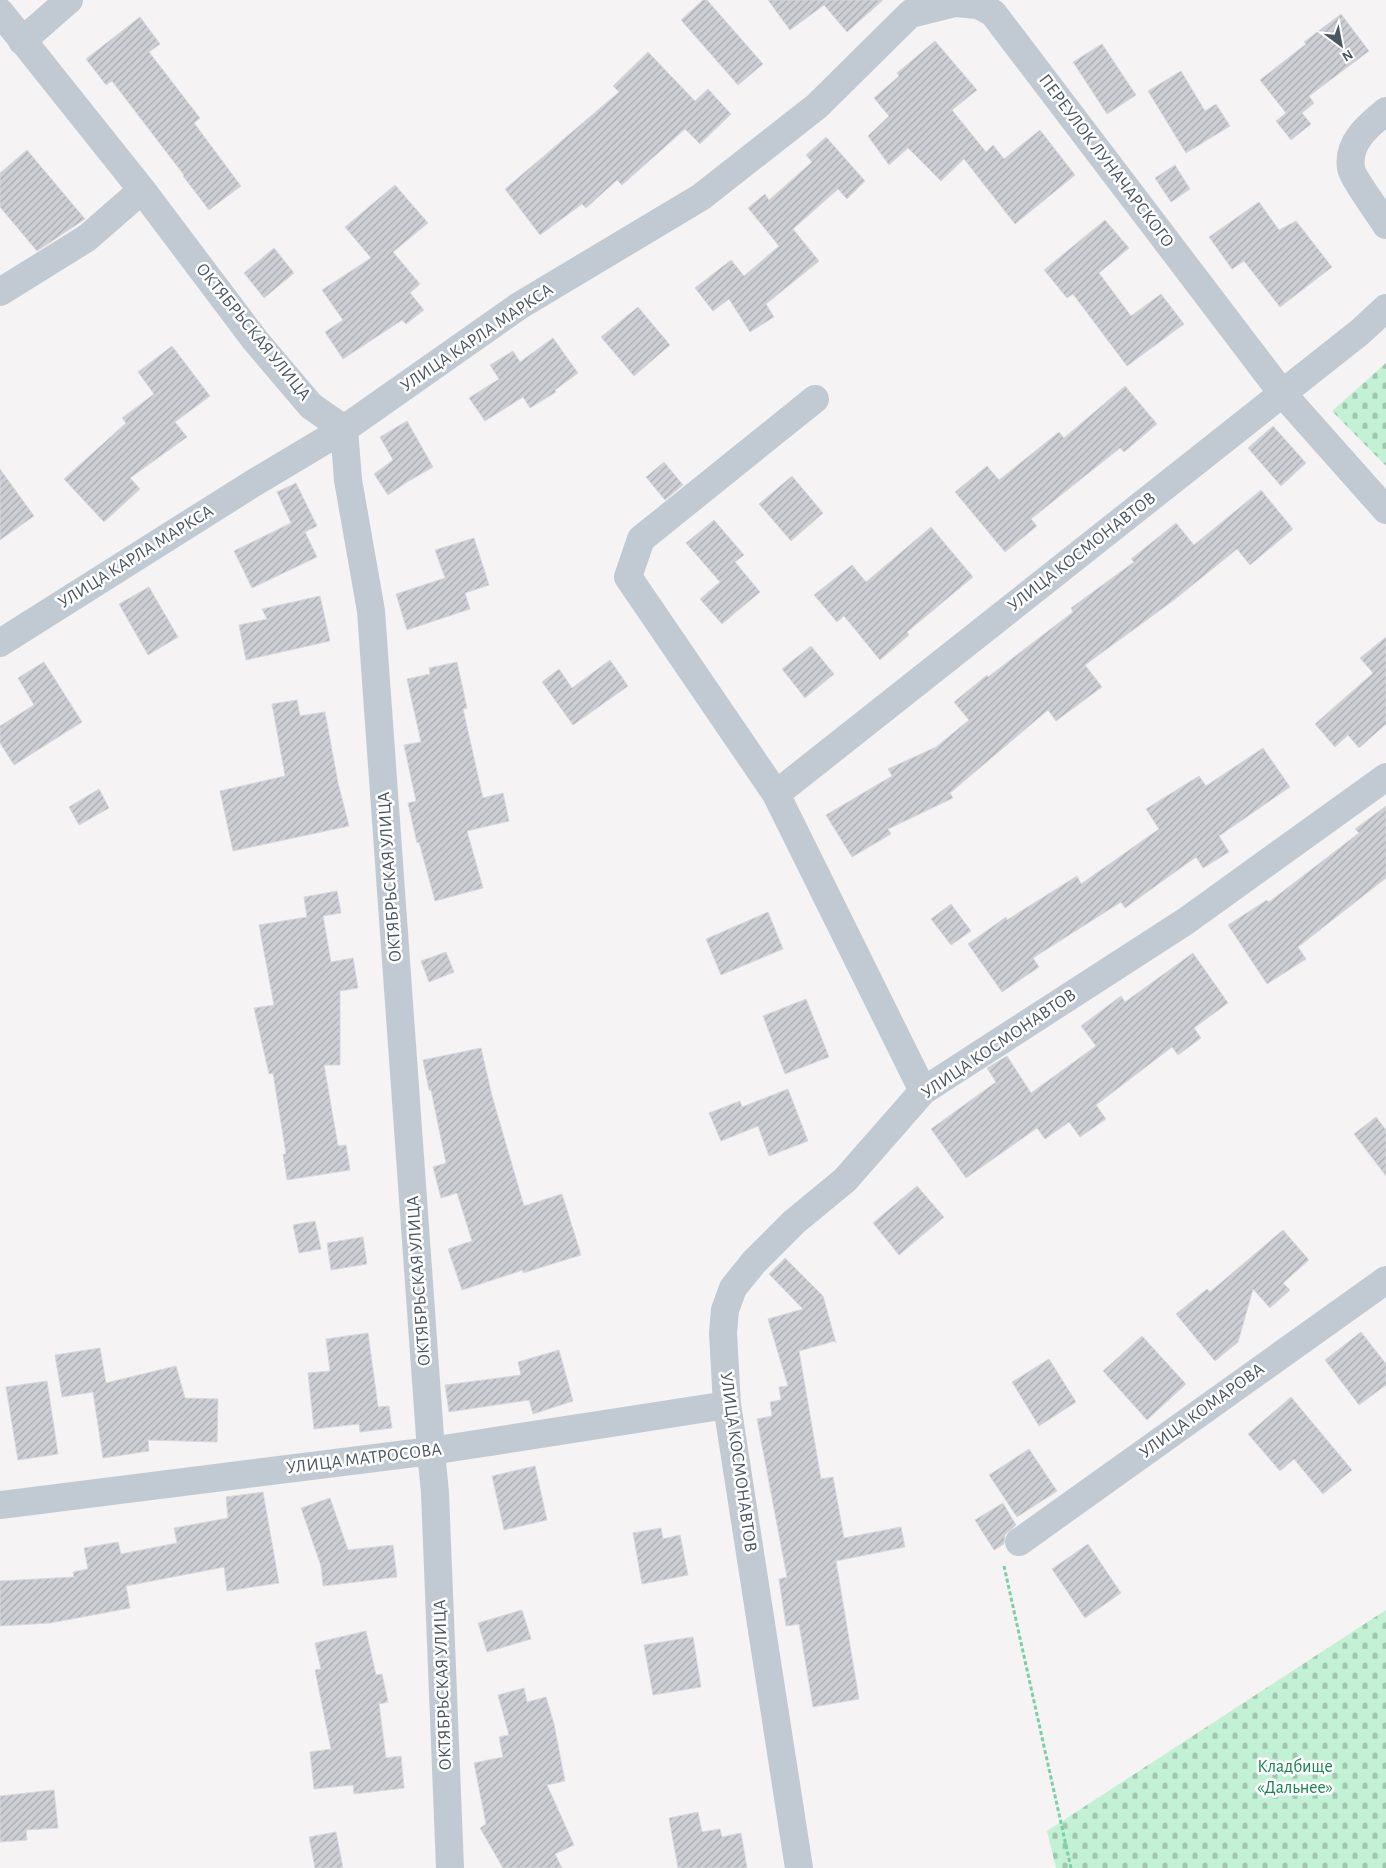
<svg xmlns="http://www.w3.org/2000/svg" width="1386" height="1868" viewBox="0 0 1386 1868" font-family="'Alegreya Sans',sans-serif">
<defs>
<pattern id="cemetery-stones" width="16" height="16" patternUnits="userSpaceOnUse" patternTransform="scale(1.25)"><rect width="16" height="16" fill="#c3f1d5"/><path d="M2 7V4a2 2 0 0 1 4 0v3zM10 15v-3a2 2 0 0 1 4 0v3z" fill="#a0c6b0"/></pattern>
<pattern id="building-hatch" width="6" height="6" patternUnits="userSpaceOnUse" patternTransform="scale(1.25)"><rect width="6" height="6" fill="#cdcfd5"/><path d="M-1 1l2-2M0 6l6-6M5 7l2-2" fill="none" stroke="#a8abb0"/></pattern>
</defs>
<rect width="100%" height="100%" fill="#f5f3f3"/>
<path fill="url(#cemetery-stones)" d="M 1386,363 L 1386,466 L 1332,411 Z
M 1386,1610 L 1386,1868 L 1056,1868 L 1047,1831 Z"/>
<path fill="url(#building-hatch)" stroke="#d7d9de" d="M 703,0 L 707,0 L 763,64 L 738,85 L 681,20 Z
M 768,0 L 883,0 L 847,32 L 824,5 L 790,30 Z
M 1341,14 L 1369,51 L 1309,96 L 1314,103 L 1302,113 L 1311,124 L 1291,140 L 1276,121 L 1286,113 L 1260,80 L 1306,44 L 1304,42 Z
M 140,17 L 160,44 L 149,52 L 200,118 L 194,123 L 241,186 L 209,210 L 183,176 L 184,175 L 112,81 L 106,85 L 86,59 Z
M 935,41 L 977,90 L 952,110 L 986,152 L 993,145 L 1004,159 L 1040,130 L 1075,175 L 1015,224 L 964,159 L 941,181 L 908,148 L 889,165 L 868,136 L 889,116 L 874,98 L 899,76 L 897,73 Z
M 1102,44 L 1136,95 L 1107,114 L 1073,62 Z
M 648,52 L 695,101 L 708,89 L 731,114 L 700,144 L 685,129 L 622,185 L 617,180 L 586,208 L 582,204 L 540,235 L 505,189 L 619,92 L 613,86 Z
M 1181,71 L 1205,111 L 1216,104 L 1230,126 L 1186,153 L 1148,91 Z
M 826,137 L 865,181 L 847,199 L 838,189 L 793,229 L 819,261 L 766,304 L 774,317 L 750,332 L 729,299 L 713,311 L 695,288 L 731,260 L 744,276 L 779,246 L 748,208 L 765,194 L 769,200 L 812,162 L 806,155 Z
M 27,150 L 85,219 L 37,251 L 0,207 L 0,173 Z
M 1175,165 L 1190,189 L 1171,202 L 1155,178 Z
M 395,185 L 428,223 L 393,252 L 420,284 L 410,293 L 424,310 L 406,324 L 402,320 L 343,359 L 325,332 L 343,320 L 322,290 L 371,258 L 345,227 Z
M 1259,202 L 1279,230 L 1296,221 L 1332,267 L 1280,307 L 1244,261 L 1232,269 L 1209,237 Z
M 1105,220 L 1129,248 L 1099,273 L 1131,316 L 1161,294 L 1184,324 L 1127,366 L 1073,294 L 1067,298 L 1044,270 Z
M 274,248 L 294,273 L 264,298 L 244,273 Z
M 638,307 L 670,345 L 634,376 L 601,337 Z
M 553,338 L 578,373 L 555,390 L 556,392 L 530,408 L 523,397 L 485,421 L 469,398 L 499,379 L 490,365 L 513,351 L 520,362 Z
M 172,346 L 210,396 L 175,422 L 187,437 L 130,478 L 140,489 L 104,522 L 64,479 L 126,423 L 122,418 L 154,394 L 138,372 Z
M 1125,386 L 1157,424 L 1124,452 L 1120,448 L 1031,519 L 1037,526 L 1005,552 L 955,492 L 987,466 L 999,480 L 1059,432 L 1064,438 Z
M 407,421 L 433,467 L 407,482 L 388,495 L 374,474 L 393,460 L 380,437 Z
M 1273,426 L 1306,463 L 1281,486 L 1248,448 Z
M 664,462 L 683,485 L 665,500 L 646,477 Z
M 0,469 L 34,516 L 0,540 Z
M 792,476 L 823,513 L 791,541 L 759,504 Z
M 296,483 L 317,526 L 305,532 L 317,557 L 252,588 L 234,551 L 291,523 L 277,492 Z
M 1261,490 L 1293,529 L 1250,565 L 1237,549 L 1174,600 L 1085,665 L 1102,687 L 1056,721 L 1048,710 L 950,793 L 953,798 L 888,829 L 891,834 L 852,857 L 826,815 L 892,776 L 888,769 L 936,747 L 969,720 L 954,702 L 987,675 L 988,677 L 1073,612 L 1071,608 L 1134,562 L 1131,559 L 1176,523 L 1194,545 Z
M 714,520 L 744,555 L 735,562 L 760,592 L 722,624 L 700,599 L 720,582 L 686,543 Z
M 931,527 L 973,577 L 907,632 L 909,635 L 880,660 L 844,616 L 837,622 L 814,595 L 852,565 L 866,582 Z
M 474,538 L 489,585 L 465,593 L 470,609 L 407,630 L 396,594 L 445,578 L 435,550 Z
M 149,587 L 178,637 L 148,655 L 119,604 Z
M 320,596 L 330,641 L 246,660 L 239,625 L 267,619 L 262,609 Z
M 1386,637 L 1386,724 L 1359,748 L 1348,735 L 1335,747 L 1315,724 L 1373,673 L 1360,658 Z
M 811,646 L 834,674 L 805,698 L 782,669 Z
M 610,660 L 628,686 L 573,725 L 542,682 L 559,669 L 572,688 Z
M 44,662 L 82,722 L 14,765 L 0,743 L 0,726 L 34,705 L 18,678 Z
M 457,662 L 467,708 L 463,709 L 483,798 L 503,793 L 509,821 L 467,831 L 483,888 L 435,901 L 419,842 L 417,843 L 408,803 L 416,801 L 404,745 L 421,742 L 407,679 L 430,674 L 429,668 Z
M 297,700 L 300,716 L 325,712 L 338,783 L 349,826 L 233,851 L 220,791 L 285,776 L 272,704 Z
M 1263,748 L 1290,787 L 1219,836 L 1229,852 L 1203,868 L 1196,857 L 1125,908 L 1121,902 L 1033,958 L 1039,967 L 1002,992 L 968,944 L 1006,917 L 1007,920 L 1077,876 L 1081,884 L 1159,829 L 1146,809 L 1199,776 L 1206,786 Z
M 99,789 L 109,808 L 79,825 L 69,807 Z
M 1386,806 L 1386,878 L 1298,947 L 1306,959 L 1267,984 L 1228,925 L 1267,900 L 1269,902 L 1359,833 L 1355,829 Z
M 337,891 L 341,913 L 323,916 L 331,962 L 353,958 L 358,988 L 340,991 L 340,1065 L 324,1065 L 338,1146 L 346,1145 L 350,1170 L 287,1180 L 283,1154 L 286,1154 L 273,1073 L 269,1074 L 254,1008 L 274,1005 L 259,925 L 307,917 L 304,897 Z
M 951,904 L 971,931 L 951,945 L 931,919 Z
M 768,912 L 783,949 L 721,975 L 706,939 Z
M 446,952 L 454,972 L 429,982 L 421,961 Z
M 1193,953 L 1228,1003 L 1194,1028 L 1201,1038 L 1178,1055 L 1172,1047 L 1096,1105 L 1106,1119 L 1080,1137 L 1069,1122 L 1045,1139 L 1037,1128 L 966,1178 L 931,1129 L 996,1082 L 987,1068 L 1007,1056 L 1031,1093 L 1096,1046 L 1081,1026 L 1121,996 L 1125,1002 Z
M 806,999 L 829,1057 L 785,1074 L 763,1016 Z
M 481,1048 L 492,1096 L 524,1206 L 562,1194 L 581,1255 L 523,1273 L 523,1270 L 462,1290 L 448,1249 L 472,1241 L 457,1193 L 441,1198 L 433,1167 L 446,1163 L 431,1090 L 429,1090 L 423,1060 Z
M 788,1089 L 808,1141 L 769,1156 L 758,1126 L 721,1141 L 709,1113 L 740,1101 L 742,1107 Z
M 1376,1117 L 1386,1130 L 1386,1176 L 1354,1134 Z
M 917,1186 L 944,1217 L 899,1255 L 873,1223 Z
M 315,1221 L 321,1249 L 299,1253 L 293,1225 Z
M 1283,1230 L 1309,1260 L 1283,1283 L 1290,1290 L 1270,1308 L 1253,1289 L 1238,1342 L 1215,1361 L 1176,1314 L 1207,1289 L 1210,1292 Z
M 363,1237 L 367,1264 L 331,1270 L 327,1243 Z
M 785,1258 L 823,1296 L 836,1343 L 835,1341 L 799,1351 L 821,1479 L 833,1477 L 844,1538 L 901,1527 L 905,1547 L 836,1561 L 859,1699 L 813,1707 L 799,1624 L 786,1626 L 779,1579 L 787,1577 L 757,1419 L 772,1416 L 770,1402 L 781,1400 L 779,1387 L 788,1386 L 768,1319 L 803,1309 L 769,1274 Z
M 1361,1332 L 1386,1364 L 1386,1385 L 1359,1405 L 1325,1360 Z
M 368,1333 L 378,1407 L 389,1406 L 392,1428 L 360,1432 L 359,1424 L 314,1429 L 308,1373 L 330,1371 L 326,1339 Z
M 1142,1336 L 1186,1384 L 1147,1420 L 1103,1371 Z
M 100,1348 L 106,1383 L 176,1366 L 185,1398 L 218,1399 L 217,1442 L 148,1440 L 149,1451 L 103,1458 L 93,1392 L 62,1397 L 55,1355 Z
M 559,1350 L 573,1401 L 533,1414 L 529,1400 L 449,1412 L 445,1385 L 521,1375 L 518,1362 Z
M 1049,1359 L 1076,1402 L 1039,1426 L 1012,1382 Z
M 47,1381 L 58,1454 L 18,1460 L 6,1387 Z
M 1291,1397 L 1352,1470 L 1323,1494 L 1294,1459 L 1280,1471 L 1248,1434 Z
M 1029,1449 L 1057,1491 L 1017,1517 L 989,1475 Z
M 535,1466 L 547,1520 L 504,1530 L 492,1476 Z
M 263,1492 L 279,1583 L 227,1591 L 224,1567 L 126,1586 L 130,1608 L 50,1623 L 0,1626 L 0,1581 L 74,1577 L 73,1572 L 88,1569 L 84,1548 L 118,1542 L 121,1554 L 177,1543 L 174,1528 L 228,1518 L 226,1497 Z
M 330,1498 L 348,1550 L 393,1545 L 397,1577 L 323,1586 L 321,1566 L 301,1508 Z
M 1003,1503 L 1016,1525 L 1005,1535 L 1004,1544 L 994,1550 L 975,1520 Z
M 661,1528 L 663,1539 L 680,1535 L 688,1575 L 642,1584 L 633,1533 Z
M 1088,1544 L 1121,1593 L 1085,1618 L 1052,1569 Z
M 522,1610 L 531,1639 L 487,1652 L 478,1623 Z
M 366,1631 L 376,1675 L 382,1674 L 388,1702 L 379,1704 L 386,1758 L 401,1756 L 404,1788 L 354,1794 L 353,1785 L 314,1789 L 310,1752 L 331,1749 L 315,1670 L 321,1669 L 315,1643 Z
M 693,1637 L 701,1687 L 653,1695 L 644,1645 Z
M 524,1688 L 527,1702 L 546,1697 L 554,1724 L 565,1781 L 547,1785 L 574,1845 L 555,1854 L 562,1868 L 503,1868 L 480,1828 L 486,1824 L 474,1763 L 503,1757 L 499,1737 L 509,1735 L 498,1695 Z
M 54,1790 L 58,1828 L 26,1830 L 27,1840 L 0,1842 L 0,1796 Z
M 698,1812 L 702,1832 L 720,1829 L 722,1837 L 741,1833 L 747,1868 L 678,1868 L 669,1818 Z
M 336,1832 L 343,1868 L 315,1868 L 309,1837 Z"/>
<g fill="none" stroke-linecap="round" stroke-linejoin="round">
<path stroke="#7ad0a6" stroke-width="3" stroke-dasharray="4 2.5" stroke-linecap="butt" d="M 1004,1566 L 1071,1868"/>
<path stroke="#c1cad2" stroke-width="28" d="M 0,12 L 142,190 L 255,340 L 311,406 L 344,429 L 348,480 L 371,611 L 431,1451 L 435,1493 L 450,1868
M 911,14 L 955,3 L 978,5 L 993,13 L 1282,393 L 1386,510
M 22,41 L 69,0
M 1386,111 C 1369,125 1347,142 1351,168 C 1352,177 1380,215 1386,225
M 0,292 L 87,238 L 142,190
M 815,399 L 641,539 L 628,577 L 776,794 L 923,1091
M 0,643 L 252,484 L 344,429 L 519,306 L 701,197 L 817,106 L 910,14 L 928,0
M 776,794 L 1360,332 L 1386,308
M 0,1505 L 431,1451 L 727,1405
M 1019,1542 L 1386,1280
M 799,1868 L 727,1405 L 723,1333 L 725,1310 L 733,1288 L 754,1262 L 794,1222 L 845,1180 L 923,1091 L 1186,921 L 1386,777"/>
</g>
<g text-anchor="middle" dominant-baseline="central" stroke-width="5" stroke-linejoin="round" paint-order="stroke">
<g font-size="18" fill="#4a5661" stroke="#fff">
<text transform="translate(1106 161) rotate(53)">ПЕРЕУЛОК ЛУНАЧАРСКОГО</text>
<text transform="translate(253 332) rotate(51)">ОКТЯБРЬСКАЯ УЛИЦА</text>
<text transform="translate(477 338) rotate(-34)">УЛИЦА КАРЛА МАРКСА</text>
<text transform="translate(1082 552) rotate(-38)">УЛИЦА КОСМОНАВТОВ</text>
<text transform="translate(136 557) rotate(-32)">УЛИЦА КАРЛА МАРКСА</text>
<text transform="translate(390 877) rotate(-94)">ОКТЯБРЬСКАЯ УЛИЦА</text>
<text transform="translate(999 1044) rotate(-34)">УЛИЦА КОСМОНАВТОВ</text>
<text transform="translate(419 1281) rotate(-94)">ОКТЯБРЬСКАЯ УЛИЦА</text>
<text transform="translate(1202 1411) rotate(-36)">УЛИЦА КОМАРОВА</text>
<text transform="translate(364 1459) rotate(-7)">УЛИЦА МАТРОСОВА</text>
<text transform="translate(738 1462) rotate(82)">УЛИЦА КОСМОНАВТОВ</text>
<text transform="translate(443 1685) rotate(-92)">ОКТЯБРЬСКАЯ УЛИЦА</text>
</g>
<g font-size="18" fill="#17864f" stroke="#fff">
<text x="1295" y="1767">Кладбище<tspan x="1295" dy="21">«Дальнее»</tspan></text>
</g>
</g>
<g transform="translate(1341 45) rotate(148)" stroke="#ffffff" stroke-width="4" paint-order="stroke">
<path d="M0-4L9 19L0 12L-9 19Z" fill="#4a5661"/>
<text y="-8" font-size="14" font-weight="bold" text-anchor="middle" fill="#4a5661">N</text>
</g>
</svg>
